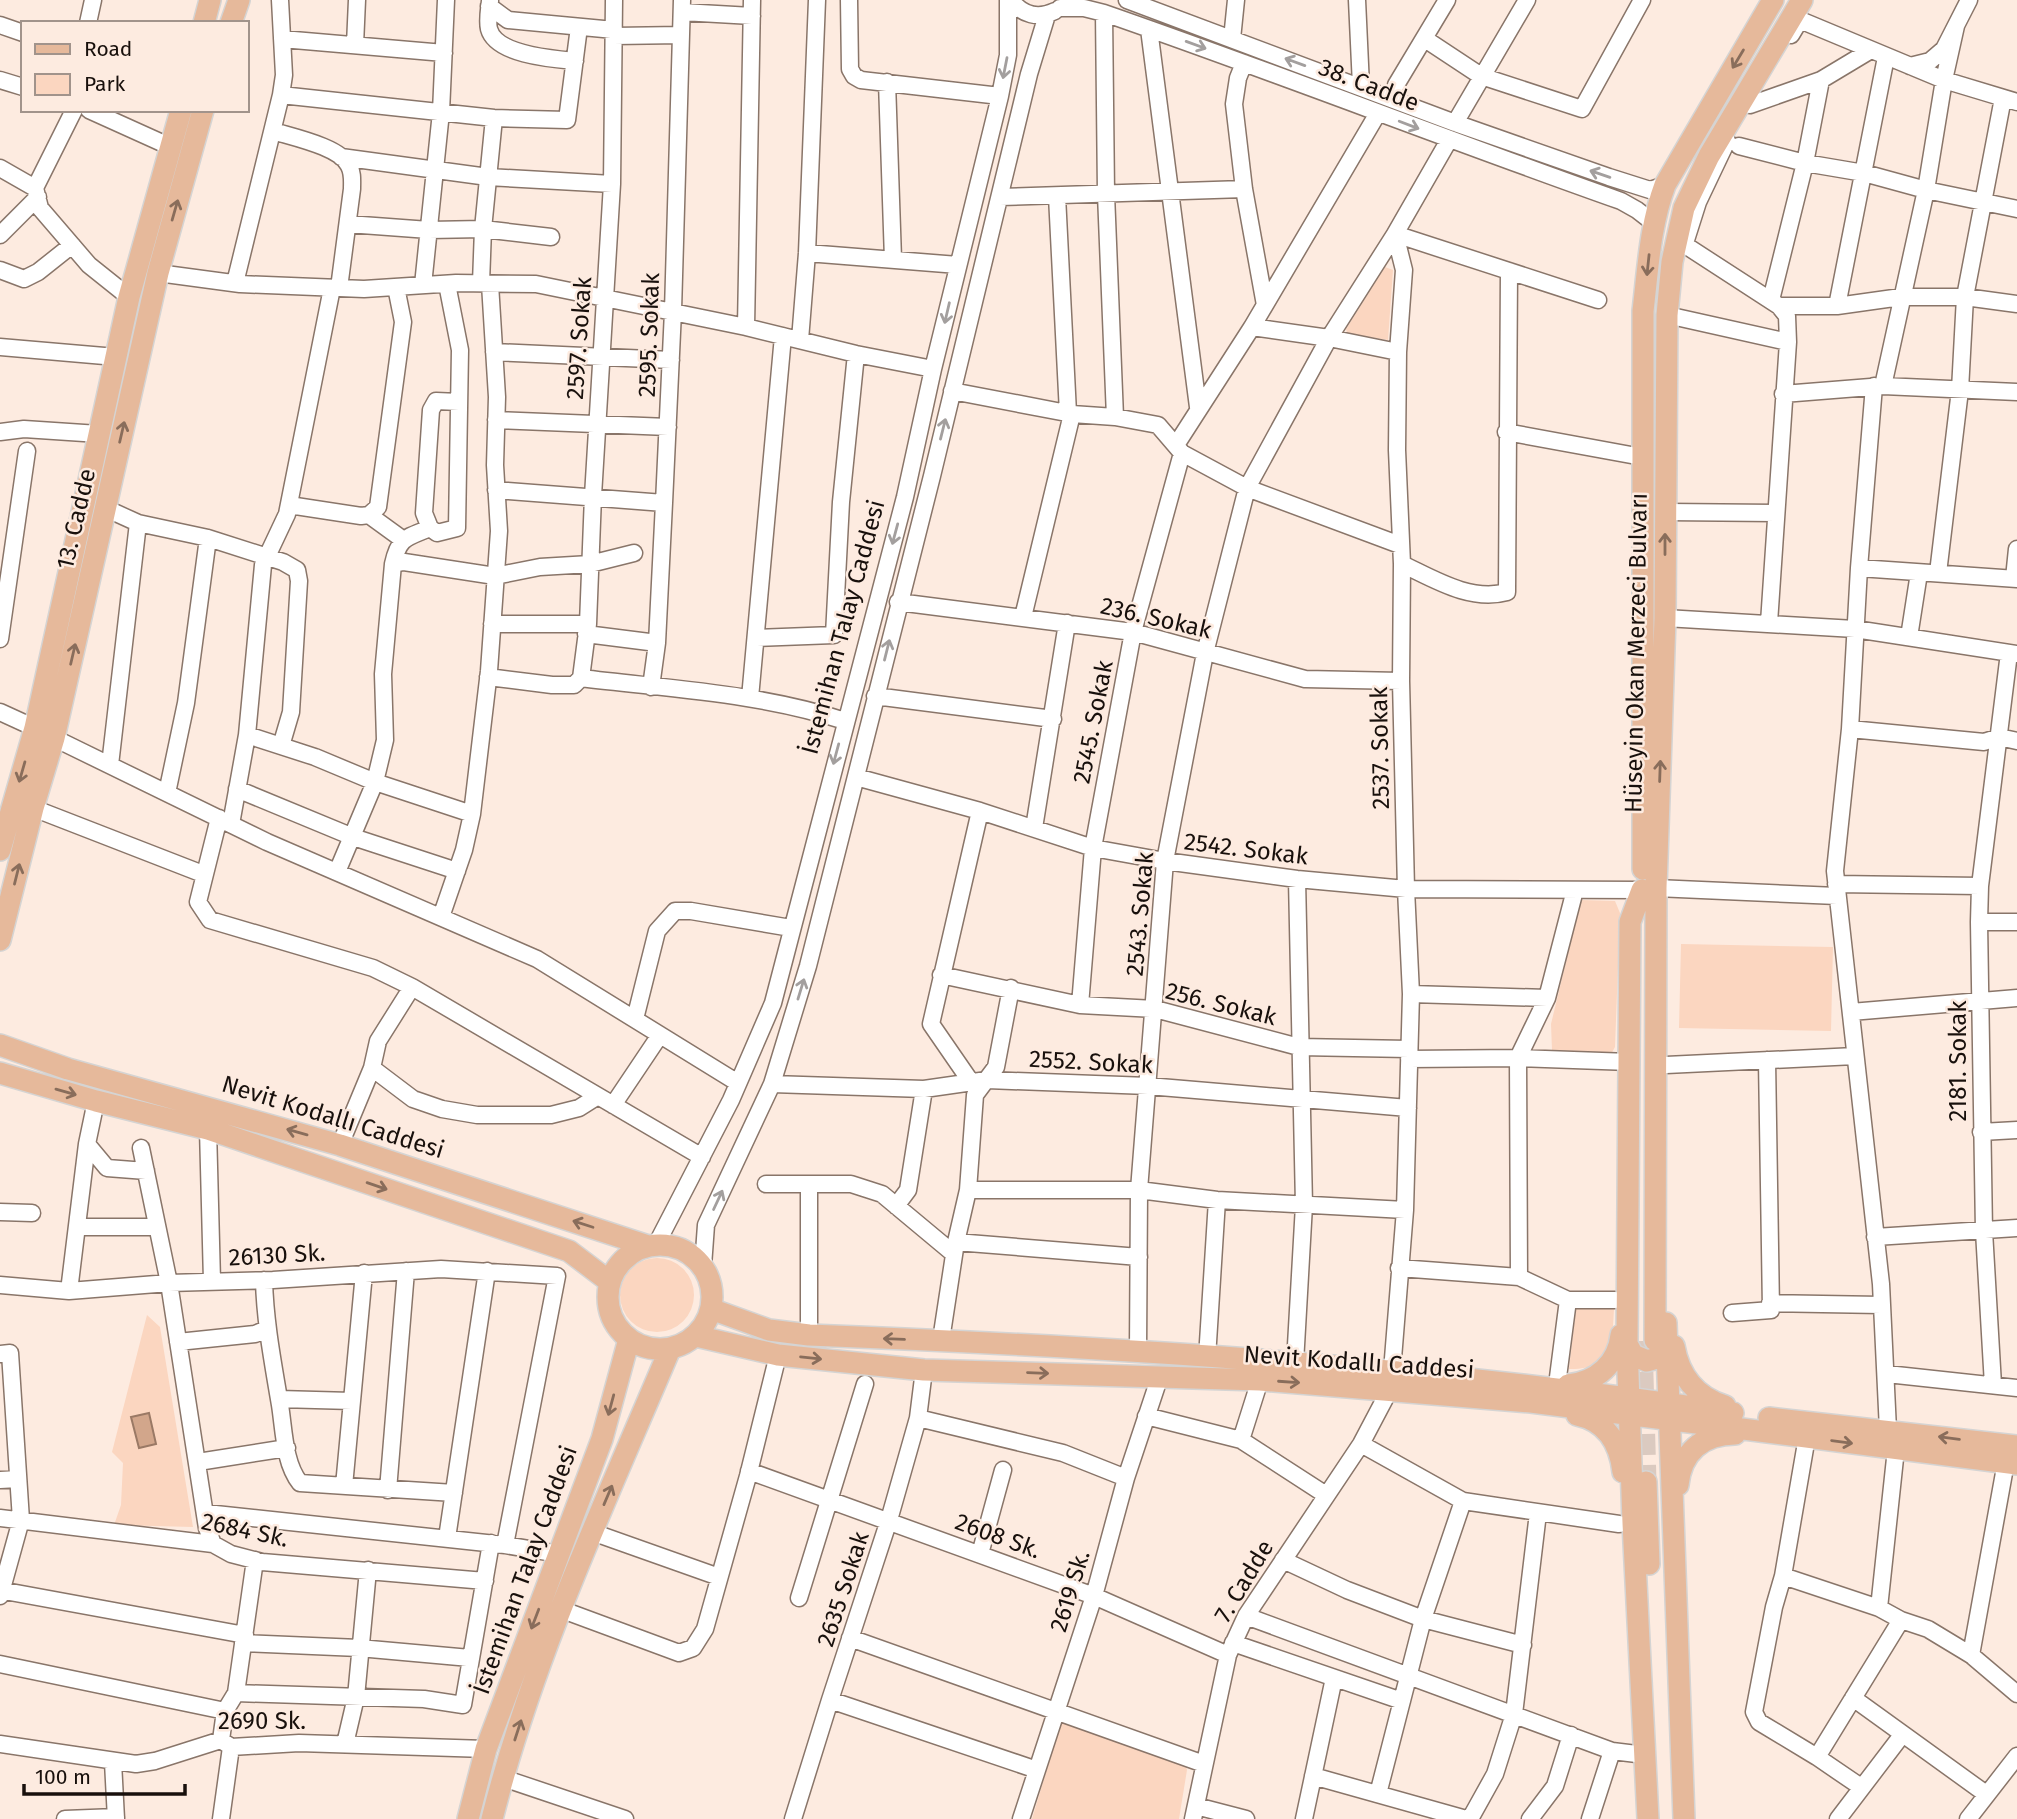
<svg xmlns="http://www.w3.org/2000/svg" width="2017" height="1819" viewBox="0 0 2017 1819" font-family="'Fira Sans',sans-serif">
<rect width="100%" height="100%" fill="#fdebe0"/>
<path fill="#fbd6c0" d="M 1385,267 L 1393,270 L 1388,340 L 1347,333 L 1346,329 Z
M 1581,900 L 1615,901 L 1620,913 L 1615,1047 L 1610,1056 L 1552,1050 L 1551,1024 Z
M 1681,944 L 1833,947 L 1831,1031 L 1679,1028 Z
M620 1295a37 37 0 1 1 74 0a37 37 0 1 1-74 0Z
M 1576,1308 L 1614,1309 C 1612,1344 1613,1370 1569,1369 Z
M 147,1315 L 160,1327 L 193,1527 L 114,1525 L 121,1505 L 123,1463 L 112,1452 Z
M 1061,1722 L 1186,1765 L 1187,1770 L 1179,1819 L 1032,1819 Z"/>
<path fill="#d2a68b" stroke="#9a7965" stroke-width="2" d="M 149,1413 L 156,1444 L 139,1448 L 131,1417 Z"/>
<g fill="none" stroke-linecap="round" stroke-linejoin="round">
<path stroke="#dbcac0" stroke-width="21" stroke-dasharray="21 10" stroke-linecap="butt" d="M 1642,1341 L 1646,1482"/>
<g stroke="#897569" stroke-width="19">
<path id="minor" d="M 849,0 L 850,69 L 854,76 L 861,80 L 1000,96
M 1011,0 C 1022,15 1038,19 1055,11
M 1127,0 L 1455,123 L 1609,177 L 1650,190 L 1665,185
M 1357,0 L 1361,86
M 490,1 C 489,10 487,21 489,29 C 496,55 553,59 575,61
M 489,6 L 508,20 L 614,30
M 1060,8 L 1084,8 L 1104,13 C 1277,73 1448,140 1621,201 L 1637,210 L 1655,224
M 682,12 L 752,16
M 1104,13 L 1106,194 L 1115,417
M 88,23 L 93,0
M 0,25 L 23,33
M 1149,29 L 1198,407
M 1791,35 L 1800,20 L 1944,80 L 2017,102
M 614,36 L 681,35
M 282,39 L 444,53
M 1232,39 L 1236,0
M 1425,39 L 1481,76 L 1582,109 L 1642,0
M 355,45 L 357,0
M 1244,63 L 1238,78 L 1234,104 L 1244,189 L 1265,305
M 1910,66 L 1930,61 L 1944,49 L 1969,0
M 0,80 L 23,87
M 887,82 L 893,259
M 1396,85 L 1447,0
M 281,95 L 494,118 L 567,120 L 579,27
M 1750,105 L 1821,80 L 1871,50
M 89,110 L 171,147
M 1455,123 L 1527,0
M 273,131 C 292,137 341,147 349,166 C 353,173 352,181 352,189 L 339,288
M 1739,146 L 1805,163 L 1864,173 L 1926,190 L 2017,209
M 341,157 L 488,177 L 612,184
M 0,168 L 35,188 L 40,208 L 89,265 L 129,297
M 35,188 L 74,110
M 1057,196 L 1068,413
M 1000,197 L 1244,189
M 348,224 L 429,230 L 483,229 L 551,237
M 0,235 L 38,197
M 1685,243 L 1698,202 L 1727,141
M 1676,245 L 1685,245 L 1779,306 L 1787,316 L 1788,342 L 1769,623
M 807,253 L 958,265
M 0,270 L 24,279 L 38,272 L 72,245
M 158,273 L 240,284 L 364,289 L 456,283 L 536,284 L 746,327 L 856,354 L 933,369
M 235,283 L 281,95 L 284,75 L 280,0
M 481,283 L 483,229 L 494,118
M 447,284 L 460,350 L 457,528 L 437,533 L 430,528 L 424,513 L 431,410 L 436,401 L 459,402
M 423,285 L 441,112 L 446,0
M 1771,300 L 1805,163 L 1821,80
M 1779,306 L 1837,306 L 1901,297 L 1965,297 L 2017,304
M 1837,306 L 1886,57
M 1667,315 L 1788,342
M 746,327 L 752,0
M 1252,327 L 1329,338 L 1398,352
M 800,340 L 807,253 L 817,0
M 0,347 L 116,357
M 494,352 L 671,360
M 1874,386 L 1859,568 L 1850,729 L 1835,871 L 1881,1284 L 1888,1430
M 1883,386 L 1926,190 L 1944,80 L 1956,26
M 952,391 L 1072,414 L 1115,417 L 1158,425 L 1182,453 L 1247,488 L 1400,545
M 1783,394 L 1883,386 L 2017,392
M 496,420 L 668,427
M 0,432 L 24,429 L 99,434
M 1506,432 L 1642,457
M 1176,445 L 1252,327 L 1378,113
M 496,490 L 664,503 L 673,311 L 682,0
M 289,505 L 361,516 L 369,515 L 378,507 L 403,322 L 396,287
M 105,508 L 138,523 L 208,538 L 283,562 L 297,570 L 299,581 L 291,712 L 281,746
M 1666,512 L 1776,513
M 369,515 L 402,539
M 393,564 C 399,537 406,538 430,528
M 1402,564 C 1434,579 1470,602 1507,592 L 1509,271
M 1859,568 L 2017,579
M 1938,573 L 1960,390 L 1965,297 L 2003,98
M 2014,578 L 2017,549
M 898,602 L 1133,632 L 1305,679 L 1401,681
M 1023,617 L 1072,414
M 1665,618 L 1855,629 L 2017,654
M 492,624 L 588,624
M 586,634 L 657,643
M 1909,637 L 1919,573
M 757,638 L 834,635 L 841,502 L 856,354
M 0,639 L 27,451
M 488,677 L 552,685 L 574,685 L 581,678 C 669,689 760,693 845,721
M 581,678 L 588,624 L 593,496 L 612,184 L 614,0
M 651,687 L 657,643 L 664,503
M 875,696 L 1053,719
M 750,698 L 783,336
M 0,712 L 35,728
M 1850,729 L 1984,742 L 1999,737 L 2017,741
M 247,735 L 315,757 L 375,782 L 472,814
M 54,738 L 267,842 L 537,959 L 738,1083
M 110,765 L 138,523
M 856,777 L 980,811 L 1093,848 L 1165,861 L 1297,879 L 1406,889 L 1642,890
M 237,789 L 353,837 L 457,871
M 167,793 L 186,703 L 208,538
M 33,808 L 203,874
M 219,818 L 198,902 L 210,920 L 373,968 L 412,987 L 702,1157
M 231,824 L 247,735 L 263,565 L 287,514 L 332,288
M 1034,828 L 1067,623
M 337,872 L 375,782 L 385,740 L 383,674 L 393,564 L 404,562 L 495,576 L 540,567 L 590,564 L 634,553
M 1836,884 L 1980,886
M 1656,888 L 1837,896
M 441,917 L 464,850 L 472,814 L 489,671 L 499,531 L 495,465 L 497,397 L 490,284
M 1979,922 L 2017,922
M 941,975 L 1080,1005 L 1155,1009 L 1299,1047 L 1409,1049
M 1411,994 L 1547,998
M 1080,1005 L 1093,848 L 1133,632 L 1182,453
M 1851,1012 L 2017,998
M 635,1019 L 657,931 L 675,911 L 691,911 L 791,928
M 1409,1059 L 1518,1058 L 1630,1062
M 1666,1065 L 1855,1056
M 372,1068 L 413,1099 L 442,1109 L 477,1115 L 551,1115 L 579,1108 L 598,1096
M 971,1082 L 931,1024 L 980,811
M 772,1084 L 924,1089 L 987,1080 L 1148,1086 L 1408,1108
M 613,1105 L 660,1035
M 208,1129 L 212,1281
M 1981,1132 L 2017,1130
M 87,1144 L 107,1168 L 146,1171
M 340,1145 L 372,1068 L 378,1041 L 412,987
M 141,1148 L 169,1283 L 207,1528 L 213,1544
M 766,1184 L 851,1184 L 882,1194 L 954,1254
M 968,1190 L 1139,1190 L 1217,1200 L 1405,1210
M 896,1206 L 908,1190 L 924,1089
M 0,1212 L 32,1213
M 77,1227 L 157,1227
M 1875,1237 L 2017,1228
M 956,1242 L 1139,1257
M 656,1245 L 731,1100 L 773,1003 L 905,497 L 933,369 L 1000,96 L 1008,55 L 1008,0
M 703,1266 L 706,1225 L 772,1084 L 808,966 L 932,476 L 1029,74 L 1047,15
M 1399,1268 L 1519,1277 L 1568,1300 L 1615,1300
M 1519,1277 L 1518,1058 L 1547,998 L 1575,890
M 264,1280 C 265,1322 273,1363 280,1405 C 284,1430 284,1463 300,1483 L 454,1493
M 0,1285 L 69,1291 L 169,1283 L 273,1280 L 441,1269 L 557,1276 L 505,1545 L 206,1513
M 69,1291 L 87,1144 L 96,1101
M 1770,1303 L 1881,1305
M 1732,1313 L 1771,1310 L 1767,1060
M 809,1335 L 809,1184
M 941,1340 L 956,1242 L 968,1190 L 975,1095 L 996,1067 L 1011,988
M 178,1342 L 255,1334 L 267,1329
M 1138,1352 L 1139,1190 L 1165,861 L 1205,653 L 1247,488 L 1329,338 L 1395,234 L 1598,300
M 0,1354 L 10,1353 L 21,1520 L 0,1596
M 1207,1358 L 1217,1200
M 1295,1363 L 1304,1205 L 1297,879
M 1392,1371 L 1405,1210 L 1411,994 L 1406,889 L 1401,681 L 1402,564 L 1397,450 L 1398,352 L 1404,270 L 1395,234 L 1449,140
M 1887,1374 L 2017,1388
M 1557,1385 L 1568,1300
M 1993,1385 L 1984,1231 L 1979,922 L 1980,886 L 2009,653
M 279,1399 L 352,1401
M 1146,1416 L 1241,1440 L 1326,1495
M 918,1418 L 1063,1453 L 1126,1478
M 1807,1437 L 1783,1576 L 1774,1607 L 1754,1712 L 1759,1722 L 1817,1757 L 1861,1787
M 1241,1440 L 1260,1380
M 1361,1444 L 1463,1501 L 1619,1524
M 198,1462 L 287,1448
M 749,1471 L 1094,1596 L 1228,1655
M 0,1480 L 18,1479
M 344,1486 L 364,1273
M 388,1490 L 406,1271
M 0,1518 L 213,1544 L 231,1554 L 262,1562 L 485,1581
M 592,1532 L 719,1577
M 447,1538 L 487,1271
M 505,1545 L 559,1554
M 980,1554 L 1003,1470
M 1283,1560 L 1347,1590 L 1423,1619 L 1523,1645
M 1783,1576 L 1879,1608 L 1901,1620 L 1928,1629 L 1971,1655 L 2017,1694
M 0,1590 L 245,1635
M 799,1598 L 865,1384
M 1879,1608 L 1896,1449
M 560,1609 L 679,1653 L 693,1648 L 705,1629 L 748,1476 L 778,1355
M 1246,1616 L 1612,1751 L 1645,1755
M 850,1638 L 1204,1764
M 243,1643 L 359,1648 L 470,1658
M 1233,1643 L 1402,1701
M 1971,1655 L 2006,1462
M 0,1664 L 225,1711
M 236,1693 L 424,1699 L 463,1705 L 491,1543
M 1853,1698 L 1986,1794
M 830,1700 L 1037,1770
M 221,1740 L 225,1711 L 236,1693 L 255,1560
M 0,1744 L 136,1764 L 155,1761 L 221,1740 L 231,1747 L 299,1743 L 486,1749
M 345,1744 L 356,1697 L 368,1570
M 1817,1757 L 1901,1620
M 113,1762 L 116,1819
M 1313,1776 L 1466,1819
M 503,1778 L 625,1819
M 1378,1794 L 1423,1619 L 1463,1501
M 1196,1806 L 1246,1819
M 65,1819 L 116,1817
M 221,1819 L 231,1747
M 793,1819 L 830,1700 L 889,1520 L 918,1418 L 924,1370
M 1021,1819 L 1094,1596 L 1126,1478 L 1160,1376
M 1193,1819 L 1228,1655 L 1246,1616 L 1361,1444 L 1390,1389
M 1304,1819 L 1334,1678
M 1470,1819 L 1495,1774 L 1514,1714 L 1538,1513
M 1530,1819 L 1555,1786 L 1571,1735
M 1590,1819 L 1612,1751
M 1838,1819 L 1902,1735
M 1968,1819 L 2017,1756"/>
</g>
<g stroke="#d5d4d3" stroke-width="24">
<path id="major" d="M 204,23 L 210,0
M 231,23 L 239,0
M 0,850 L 35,728 L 129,297 L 181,110
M 1643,869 L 1643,311 C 1648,269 1650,225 1665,185 L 1773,0
M 1642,890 L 1630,922 L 1627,1344 L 1633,1523 L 1648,1819
M 0,940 L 33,808 L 54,738 L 158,273 L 203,110
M 0,1045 L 68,1069 L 340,1145 L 648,1246
M 0,1073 L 96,1101 L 208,1129 L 569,1251 L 610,1282
M608 1297a52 52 0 1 1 104 0a52 52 0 1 1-104 0Z
M 711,1309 L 769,1330 L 809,1335 C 1118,1347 1428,1366 1733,1413
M 1666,1323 L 1684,1819
M 696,1336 L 778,1355 L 924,1370 L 1260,1380 L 1531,1402 L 2017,1464
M 1655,1340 L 1656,888 L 1665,618 L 1667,315 L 1672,262 L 1684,208 L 1709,156 L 1802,0
M 1627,1344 L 1633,1355 L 1647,1361 L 1660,1357 L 1667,1346
M 1674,1346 C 1679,1375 1696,1397 1725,1406
M 1568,1385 C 1597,1382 1618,1363 1621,1335
M 1577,1415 C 1606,1421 1620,1444 1623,1472
M 1769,1418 L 2017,1446
M 1646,1482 L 1649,1564
M 1678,1485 C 1681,1452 1703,1434 1735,1434
M 468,1819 L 486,1749 L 602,1439 L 629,1339
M 492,1819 C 533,1656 605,1503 670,1349"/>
</g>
<use href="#minor" stroke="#fff" stroke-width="16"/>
<use href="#major" stroke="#e6b99b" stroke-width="21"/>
</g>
<defs><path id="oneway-shaft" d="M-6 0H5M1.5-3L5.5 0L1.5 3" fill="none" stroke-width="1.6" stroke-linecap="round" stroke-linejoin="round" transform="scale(1.75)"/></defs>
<g stroke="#a39f9e">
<use href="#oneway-shaft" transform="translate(1196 45) rotate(20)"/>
<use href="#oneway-shaft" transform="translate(1295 62) rotate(-160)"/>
<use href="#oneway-shaft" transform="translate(1005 68) rotate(101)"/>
<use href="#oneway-shaft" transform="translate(1409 125) rotate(21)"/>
<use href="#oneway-shaft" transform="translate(1600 174) rotate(-161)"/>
<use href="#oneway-shaft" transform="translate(947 313) rotate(103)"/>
<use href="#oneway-shaft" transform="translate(943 429) rotate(-76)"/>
<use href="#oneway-shaft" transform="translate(895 534) rotate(105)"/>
<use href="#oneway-shaft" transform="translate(887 650) rotate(-76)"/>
<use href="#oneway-shaft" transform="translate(836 754) rotate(105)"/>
<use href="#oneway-shaft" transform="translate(801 989) rotate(-73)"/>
<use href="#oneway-shaft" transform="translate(718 1200) rotate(-65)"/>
</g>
<g stroke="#896d5b">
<use href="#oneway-shaft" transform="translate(1738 59) rotate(121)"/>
<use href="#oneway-shaft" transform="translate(175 210) rotate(-74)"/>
<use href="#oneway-shaft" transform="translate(1648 265) rotate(96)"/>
<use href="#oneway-shaft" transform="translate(122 432) rotate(-77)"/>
<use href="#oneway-shaft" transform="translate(1665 544) rotate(-90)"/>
<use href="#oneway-shaft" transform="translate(73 654) rotate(-77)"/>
<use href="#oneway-shaft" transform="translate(1660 771) rotate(-88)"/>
<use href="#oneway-shaft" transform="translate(22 772) rotate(106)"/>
<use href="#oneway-shaft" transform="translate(17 874) rotate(-76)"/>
<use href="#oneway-shaft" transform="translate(66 1092) rotate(16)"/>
<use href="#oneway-shaft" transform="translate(297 1132) rotate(-164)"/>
<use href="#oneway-shaft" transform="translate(377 1186) rotate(19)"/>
<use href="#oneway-shaft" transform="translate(583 1224) rotate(-162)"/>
<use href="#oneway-shaft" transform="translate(894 1339) rotate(-178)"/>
<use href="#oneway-shaft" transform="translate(811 1358) rotate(6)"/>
<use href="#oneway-shaft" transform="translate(1038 1373) rotate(2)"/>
<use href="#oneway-shaft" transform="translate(1289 1382) rotate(4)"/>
<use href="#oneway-shaft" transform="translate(611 1405) rotate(105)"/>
<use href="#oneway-shaft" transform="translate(1949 1438) rotate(-173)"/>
<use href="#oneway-shaft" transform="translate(1842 1442) rotate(8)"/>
<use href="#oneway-shaft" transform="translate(608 1495) rotate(-67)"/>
<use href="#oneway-shaft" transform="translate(535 1619) rotate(111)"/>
<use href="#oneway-shaft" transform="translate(518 1730) rotate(-72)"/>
</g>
<g text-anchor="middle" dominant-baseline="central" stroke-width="5" stroke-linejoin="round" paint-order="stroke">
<g font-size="24" fill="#18100c" stroke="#fdebe0">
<text transform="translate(1369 85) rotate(21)">38. Cadde</text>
<text transform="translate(649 335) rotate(-88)">2595. Sokak</text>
<text transform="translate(579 338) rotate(-86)">2597. Sokak</text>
<text transform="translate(76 519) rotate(-77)">13. Cadde</text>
<text transform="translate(1156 618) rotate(13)">236. Sokak</text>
<text transform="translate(843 627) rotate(-75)">İstemihan Talay Caddesi</text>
<text transform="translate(1636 653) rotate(-89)">Hüseyin Okan Merzeci Bulvarı</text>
<text transform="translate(1093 722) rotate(-79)">2545. Sokak</text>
<text transform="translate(1380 748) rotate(-91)">2537. Sokak</text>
<text transform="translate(1246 849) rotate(7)">2542. Sokak</text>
<text transform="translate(1140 914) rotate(-85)">2543. Sokak</text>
<text transform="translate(1221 1004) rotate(14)">256. Sokak</text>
<text transform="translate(1958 1061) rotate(-90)">2181. Sokak</text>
<text transform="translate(1091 1062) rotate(3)">2552. Sokak</text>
<text transform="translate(333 1117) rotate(17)">Nevit Kodallı Caddesi</text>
<text transform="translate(277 1255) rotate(-3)">26130 Sk.</text>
<text transform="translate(1359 1362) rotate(4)">Nevit Kodallı Caddesi</text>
<text transform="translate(245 1530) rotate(12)">2684 Sk.</text>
<text transform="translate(998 1536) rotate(20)">2608 Sk.</text>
<text transform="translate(525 1570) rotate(-70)">İstemihan Talay Caddesi</text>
<text transform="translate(1244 1581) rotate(-59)">7. Cadde</text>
<text transform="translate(843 1589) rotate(-72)">2635 Sokak</text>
<text transform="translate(1070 1591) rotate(-73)">2619 Sk.</text>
<text x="262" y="1721">2690 Sk.</text>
</g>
</g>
<rect x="21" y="21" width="228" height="91" fill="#fdebe0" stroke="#a1938b" stroke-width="2"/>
<rect x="35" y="44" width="35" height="10" fill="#e6b99b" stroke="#a1938b" stroke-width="2"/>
<text x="84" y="56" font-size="21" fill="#18100c">Road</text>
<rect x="35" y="74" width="35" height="21" fill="#fbd6c0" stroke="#a1938b" stroke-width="2"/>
<text x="84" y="91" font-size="21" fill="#18100c">Park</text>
<path d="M24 1784v10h161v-10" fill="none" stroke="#18100c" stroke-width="3.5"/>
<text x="35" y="1784" font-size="21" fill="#18100c" stroke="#fdebe0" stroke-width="5" paint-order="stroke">100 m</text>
</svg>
